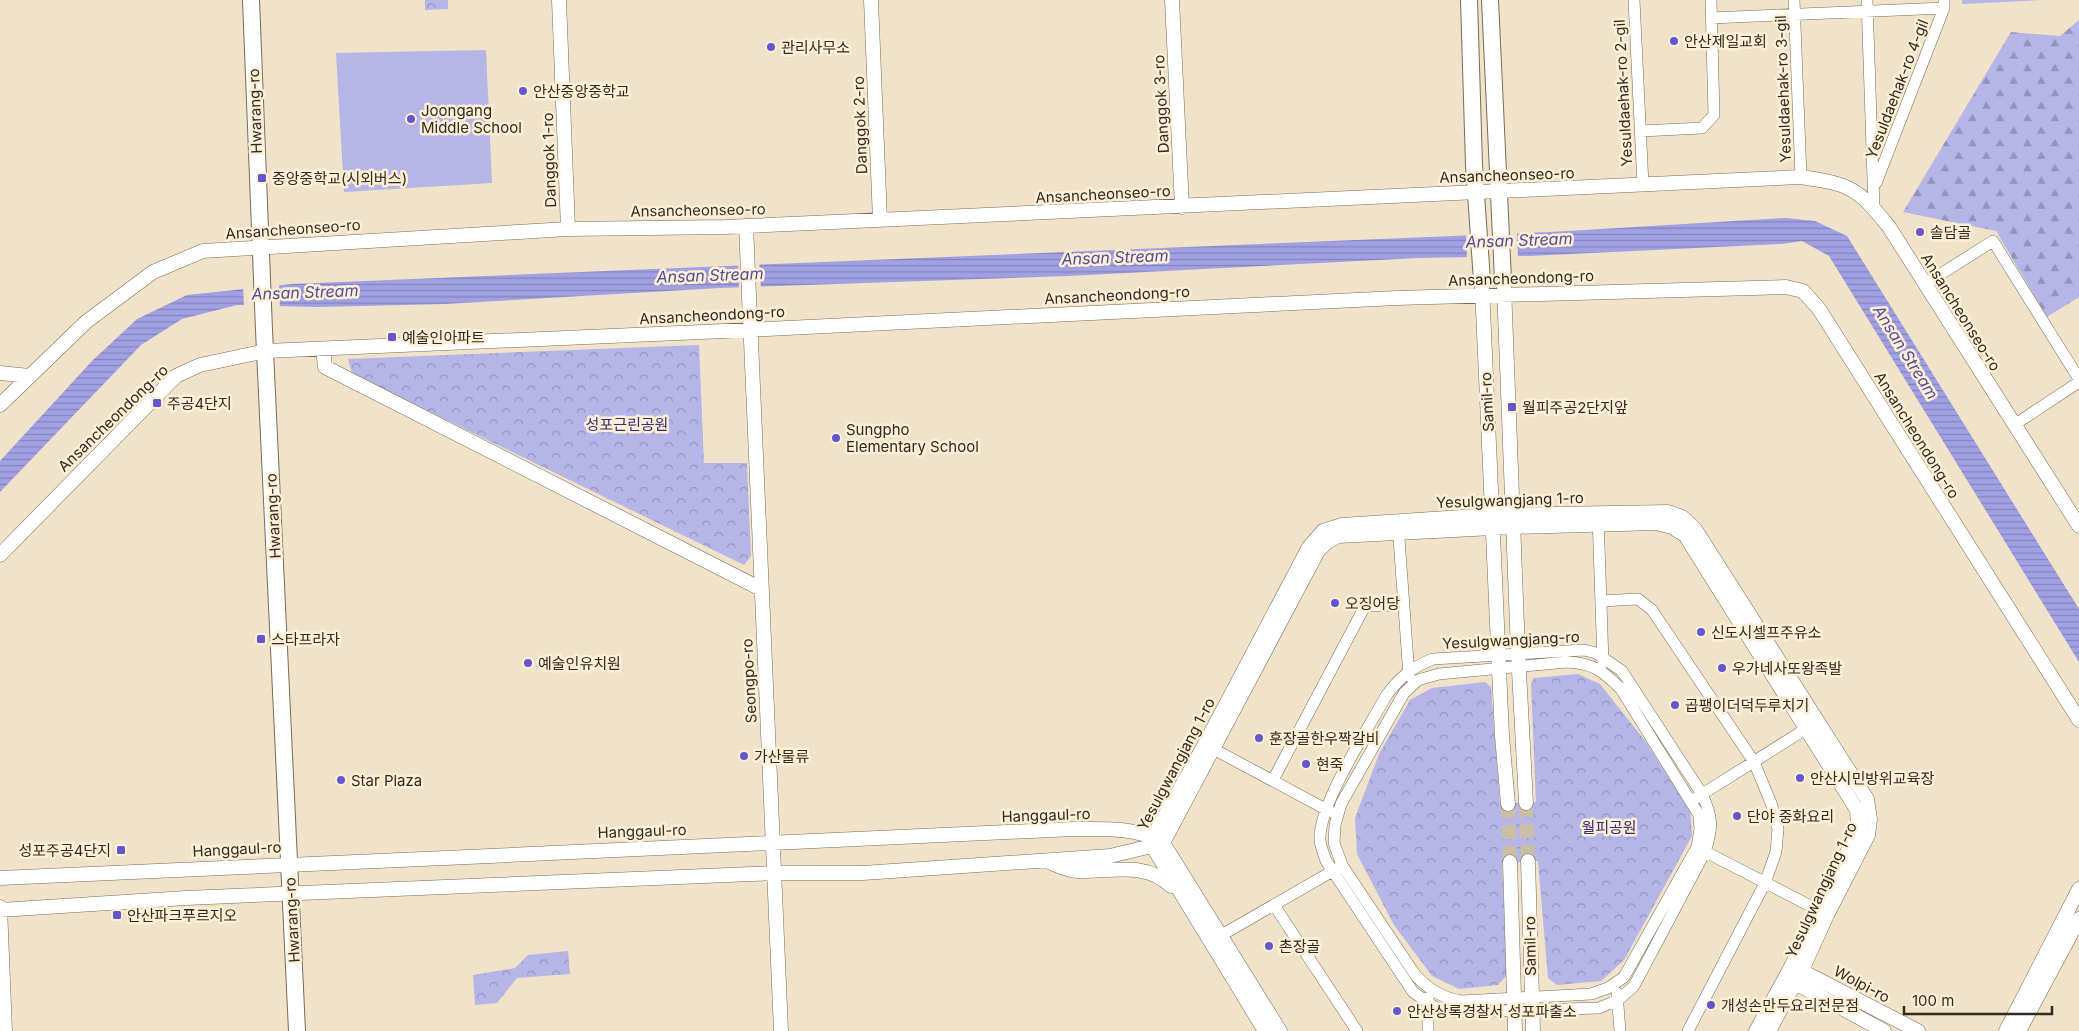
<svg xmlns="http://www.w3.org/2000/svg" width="2079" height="1031" viewBox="0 0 2079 1031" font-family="Inter,'Noto Sans KR',sans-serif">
<defs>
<pattern id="forest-firs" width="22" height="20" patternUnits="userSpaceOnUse" patternTransform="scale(1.25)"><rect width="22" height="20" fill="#b5b5e8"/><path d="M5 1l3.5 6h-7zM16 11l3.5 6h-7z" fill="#9493bc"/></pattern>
<pattern id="park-crowns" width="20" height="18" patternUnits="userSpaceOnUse" patternTransform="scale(1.25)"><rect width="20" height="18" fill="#b5b5e8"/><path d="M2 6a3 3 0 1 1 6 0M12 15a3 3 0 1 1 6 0" fill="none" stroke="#9493bc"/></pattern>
<pattern id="water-rules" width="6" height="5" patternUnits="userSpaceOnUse" patternTransform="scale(1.25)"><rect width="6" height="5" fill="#a1a0e4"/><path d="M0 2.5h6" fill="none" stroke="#8483b8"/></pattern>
</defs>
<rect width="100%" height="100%" fill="#f0e3c9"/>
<path fill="#b5b5e8" d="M 486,50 L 492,183 L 344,192 L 336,53 Z"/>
<path fill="url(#forest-firs)" d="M 2079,20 L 2079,297 L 2047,317 L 1996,231 L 1903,212 L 2011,32 L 2060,36 Z"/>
<path fill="url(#park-crowns)" d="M 425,0 L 448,0 L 448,9 L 425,10 Z
M 1962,0 L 2043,0 L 1962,4 Z
M 699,345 L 704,463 L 747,463 L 751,556 L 744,565 L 352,374 L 348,359 Z
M 1578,674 L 1600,684 L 1646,742 L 1690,811 L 1692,836 L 1624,960 L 1601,981 L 1557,985 L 1548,978 L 1538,861 L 1502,863 L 1507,975 L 1498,985 L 1459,989 L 1432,976 L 1394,925 L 1357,854 L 1355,818 L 1379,754 L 1410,700 L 1432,688 L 1485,682 L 1491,687 L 1500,804 L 1536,802 L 1531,683 L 1534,678 Z
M 568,951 L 570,974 L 517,978 L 497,1003 L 475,1005 L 473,975 L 515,968 L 528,955 Z"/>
<path fill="url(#water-rules)" d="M 1785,218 L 1815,221 L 1847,236 L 2079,609 L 2079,662 L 1829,256 L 1802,241 L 1782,244 L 1529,256 L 1418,258 L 1068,276 L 720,288 L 445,304 L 318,307 L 237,305 L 182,319 L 141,345 L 0,492 L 0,461 L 92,361 L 137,319 L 187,295 L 292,284 L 1551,232 Z"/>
<path fill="#f0e3c9" d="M 1517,231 L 1518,259 L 1467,260 L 1466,233 Z
M 759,261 L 761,289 L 739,290 L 738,262 Z
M 279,283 L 280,309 L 244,308 L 243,286 Z"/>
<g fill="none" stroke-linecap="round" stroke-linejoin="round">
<path stroke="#cabea7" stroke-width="14" stroke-dasharray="14 7" stroke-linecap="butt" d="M 1526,803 L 1528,861
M 1508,804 L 1510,862"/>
<g stroke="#786c55" stroke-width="12">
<path id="minor" d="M 1634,0 L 1643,185
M 1794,0 L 1801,177
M 1867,0 L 1874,208
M 1711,18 L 1944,8
M 1641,131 L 1702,128 L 1714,115 L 1711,0
M 1876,183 L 1944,8 L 1944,2
M 1925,284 L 1993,241 L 2079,379
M 2014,425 L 2079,382
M 1598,516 L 1603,663
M 1398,525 L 1409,676
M 1601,601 L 1638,599 L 1652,610 L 1754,762 L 1771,803 L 1778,829 L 1776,852 L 1765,883 L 1688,1031
M 1584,650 L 1596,653 L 1622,671 L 1702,794 C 1713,818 1713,827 1705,852 L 1634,986 L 1618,1000 L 1599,1008 L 1462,1012 L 1439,1010 L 1413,992 L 1326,861 C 1324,854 1320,846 1320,839 C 1319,804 1368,729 1386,696 C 1399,678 1412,667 1433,659 Z
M 1567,662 C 1593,663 1603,671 1621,689 L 1699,815 L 1700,829 L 1697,847 L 1624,977 L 1608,988 L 1591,994 L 1462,1001 C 1442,998 1430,990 1416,976 L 1342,865 L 1334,843 L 1335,825 L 1341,804 L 1404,693 L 1418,680 L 1439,674 Z
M 1206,745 L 1331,812
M 1273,780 L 1365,606 L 1404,605
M 1696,798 L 1812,725
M 1698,848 L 1824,913
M 1274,905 L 1357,1031
M 1213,940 L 1338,868
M 1617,993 L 1620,1031
M 1428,1031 L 1428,998"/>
</g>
<g stroke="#786c55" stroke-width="15">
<path id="tertiary" d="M 559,0 L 568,229
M 871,0 L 880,220
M 1172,0 L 1182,207
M 746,226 L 781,1031
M 1482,287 L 1502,736 L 1508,804
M 1504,287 L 1518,652 L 1526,803
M 323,349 L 325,367 L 761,589
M 0,373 L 29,376
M 0,405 L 86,322 L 153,272 L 203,251 L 568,229 L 726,227 L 1801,177 C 1850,184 1858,188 1889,227 L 2079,526
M 0,555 L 176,376 L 200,365 L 266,351 L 724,331 L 1397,298 L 1786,287 L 1803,291 L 1819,309 L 2079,720
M 1528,861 L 1533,1031
M 1049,862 C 1058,866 1068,871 1078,871 C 1110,872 1146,861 1171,886
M 1510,862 L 1515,1031
M 0,878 C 358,860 716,848 1074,829 C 1101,829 1136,827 1160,841
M 0,907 L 5,1031
M 0,910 L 186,898 L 776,873 L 863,873 L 1110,856 L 1160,844
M 1794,967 L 1918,1031
M 1788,979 L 1884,1031
M 1265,1031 L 1153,847 L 1153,837 L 1205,744 L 1309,547 L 1323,531 L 1342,525 L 1492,515 L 1668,512 L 1682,517 L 1695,529 L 1867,799 L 1870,819 L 1868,835 L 1827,915 L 1802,970 L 1769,1031
M 1280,1031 L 1163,843 L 1318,551 L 1327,542 L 1338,536 L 1512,527 L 1656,523 L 1672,527 L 1685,535 L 1857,810 L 1858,826 L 1852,843 L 1817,909 L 1792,965 L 1756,1031
M 2006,1031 L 2079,889
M 2019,1031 L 2079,919"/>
</g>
<g stroke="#786c55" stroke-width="18">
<path id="secondary" d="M 251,0 L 264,330 L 297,1031
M 1469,0 L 1474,165 L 1482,281
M 1490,0 L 1503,280"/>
</g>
<use href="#minor" stroke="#fff" stroke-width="11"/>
<use href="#tertiary" stroke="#fff" stroke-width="14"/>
<use href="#secondary" stroke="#fff" stroke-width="16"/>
</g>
<g fill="#6555ce" stroke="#fef0d6" stroke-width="2">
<circle cx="1674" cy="41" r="5"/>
<circle cx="771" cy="47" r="5"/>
<circle cx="523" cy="91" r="5"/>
<circle cx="411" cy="119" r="5"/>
<rect x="257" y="173" width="10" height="10" rx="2.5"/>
<circle cx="1920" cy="232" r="5"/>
<rect x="387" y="332" width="10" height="10" rx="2.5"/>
<rect x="152" y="398" width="10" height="10" rx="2.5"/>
<rect x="1507" y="402" width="10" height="10" rx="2.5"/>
<circle cx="836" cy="438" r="5"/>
<circle cx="1335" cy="603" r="5"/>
<circle cx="1701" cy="632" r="5"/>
<rect x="256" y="634" width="10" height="10" rx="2.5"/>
<circle cx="528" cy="663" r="5"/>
<circle cx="1722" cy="668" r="5"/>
<circle cx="1675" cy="705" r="5"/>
<circle cx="1259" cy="738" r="5"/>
<circle cx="744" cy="756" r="5"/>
<circle cx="1306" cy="764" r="5"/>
<circle cx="1800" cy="778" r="5"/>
<circle cx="341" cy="780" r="5"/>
<circle cx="1737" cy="816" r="5"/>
<rect x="116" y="845" width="10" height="10" rx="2.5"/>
<rect x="112" y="910" width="10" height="10" rx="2.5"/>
<circle cx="1269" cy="946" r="5"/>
<circle cx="1711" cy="1005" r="5"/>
<circle cx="1397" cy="1011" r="5"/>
</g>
<g text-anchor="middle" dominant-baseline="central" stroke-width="5" stroke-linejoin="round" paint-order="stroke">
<g font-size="15" fill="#302b21" stroke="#fef0d6" text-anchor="start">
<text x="1684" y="41">안산제일교회</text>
<text x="781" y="47">관리사무소</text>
<text x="533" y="91">안산중앙중학교</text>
<text x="421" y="110">Joongang<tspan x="421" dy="17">Middle School</tspan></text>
<text x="272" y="178">중앙중학교(시외버스)</text>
<text x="1930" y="232">솔담골</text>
<text x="402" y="337">예술인아파트</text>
<text x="167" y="403">주공4단지</text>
<text x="1522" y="407">월피주공2단지앞</text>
<text x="846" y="429">Sungpho<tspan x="846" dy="17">Elementary School</tspan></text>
<text x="1345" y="603">오징어당</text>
<text x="1711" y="632">신도시셀프주유소</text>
<text x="271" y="639">스타프라자</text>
<text x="538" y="663">예술인유치원</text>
<text x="1732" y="668">우가네사또왕족발</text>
<text x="1685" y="705">곱팽이더덕두루치기</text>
<text x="1269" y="738">훈장골한우짝갈비</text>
<text x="754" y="756">가산물류</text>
<text x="1316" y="764">현죽</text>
<text x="1810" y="778">안산시민방위교육장</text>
<text x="351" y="780">Star Plaza</text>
<text x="1747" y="816">단야 중화요리</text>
<text x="111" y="850" text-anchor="end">성포주공4단지</text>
<text x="127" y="915">안산파크푸르지오</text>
<text x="1279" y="946">촌장골</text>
<text x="1721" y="1005">개성손만두요리전문점</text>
<text x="1407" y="1011">안산상록경찰서 성포파출소</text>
</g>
<g font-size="15" fill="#302b21" stroke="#fef0d6">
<text transform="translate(1783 89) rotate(-92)">Yesuldaehak-ro 3-gil</text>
<text transform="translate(1897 89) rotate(-69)">Yesuldaehak-ro 4-gil</text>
<text transform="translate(1623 93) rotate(-93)">Yesuldaehak-ro 2-gil</text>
<text transform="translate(1161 104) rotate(-93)">Danggok 3-ro</text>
<text transform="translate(255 111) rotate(-92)">Hwarang-ro</text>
<text transform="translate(860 125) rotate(-92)">Danggok 2-ro</text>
<text transform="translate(549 160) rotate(-92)">Danggok 1-ro</text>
<text transform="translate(1507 175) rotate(-2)">Ansancheonseo-ro</text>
<text transform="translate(1103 194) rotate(-3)">Ansancheonseo-ro</text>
<text transform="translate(698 210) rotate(-1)">Ansancheonseo-ro</text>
<text transform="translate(293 229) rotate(-4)">Ansancheonseo-ro</text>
<text transform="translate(1521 278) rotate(-2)">Ansancheondong-ro</text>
<text transform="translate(1117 295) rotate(-3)">Ansancheondong-ro</text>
<text transform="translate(1961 312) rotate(58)">Ansancheonseo-ro</text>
<text transform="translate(712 315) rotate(-3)">Ansancheondong-ro</text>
<text transform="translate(1487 402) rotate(-93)">Samil-ro</text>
<text transform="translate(113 418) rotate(-44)">Ansancheondong-ro</text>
<text transform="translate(1917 435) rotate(58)">Ansancheondong-ro</text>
<text transform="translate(1510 500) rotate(-2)">Yesulgwangjang 1-ro</text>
<text transform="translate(273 516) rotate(-93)">Hwarang-ro</text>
<text transform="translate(1511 640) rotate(-3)">Yesulgwangjang-ro</text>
<text transform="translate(749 681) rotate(-93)">Seongpo-ro</text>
<text transform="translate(1176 764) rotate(-62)">Yesulgwangjang 1-ro</text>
<text transform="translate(1046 815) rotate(-2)">Hanggaul-ro</text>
<text transform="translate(642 831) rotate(-2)">Hanggaul-ro</text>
<text transform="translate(237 849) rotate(-3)">Hanggaul-ro</text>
<text transform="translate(1821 890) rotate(-65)">Yesulgwangjang 1-ro</text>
<text transform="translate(292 920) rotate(-93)">Hwarang-ro</text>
<text transform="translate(1530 946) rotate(-91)">Samil-ro</text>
<text transform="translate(1862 984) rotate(28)">Wolpi-ro</text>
</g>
<g font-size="15" fill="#362a79" stroke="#fef0d6">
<text x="627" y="424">성포근린공원</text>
<text x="1609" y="827">월피공원</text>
</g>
<g font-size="16" font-style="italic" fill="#524a9b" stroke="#fef0d6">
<text transform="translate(1519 240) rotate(-2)">Ansan Stream</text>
<text transform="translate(1115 257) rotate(-2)">Ansan Stream</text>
<text transform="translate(710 275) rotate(-2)">Ansan Stream</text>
<text transform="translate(305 292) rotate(-2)">Ansan Stream</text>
<text transform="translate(1906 352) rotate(58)">Ansan Stream</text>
</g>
</g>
<path d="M1904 1006v8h148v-8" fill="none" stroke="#302b21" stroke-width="2.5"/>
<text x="1912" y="1006" font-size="15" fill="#302b21" stroke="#fef0d6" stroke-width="4" paint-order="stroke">100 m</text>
</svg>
